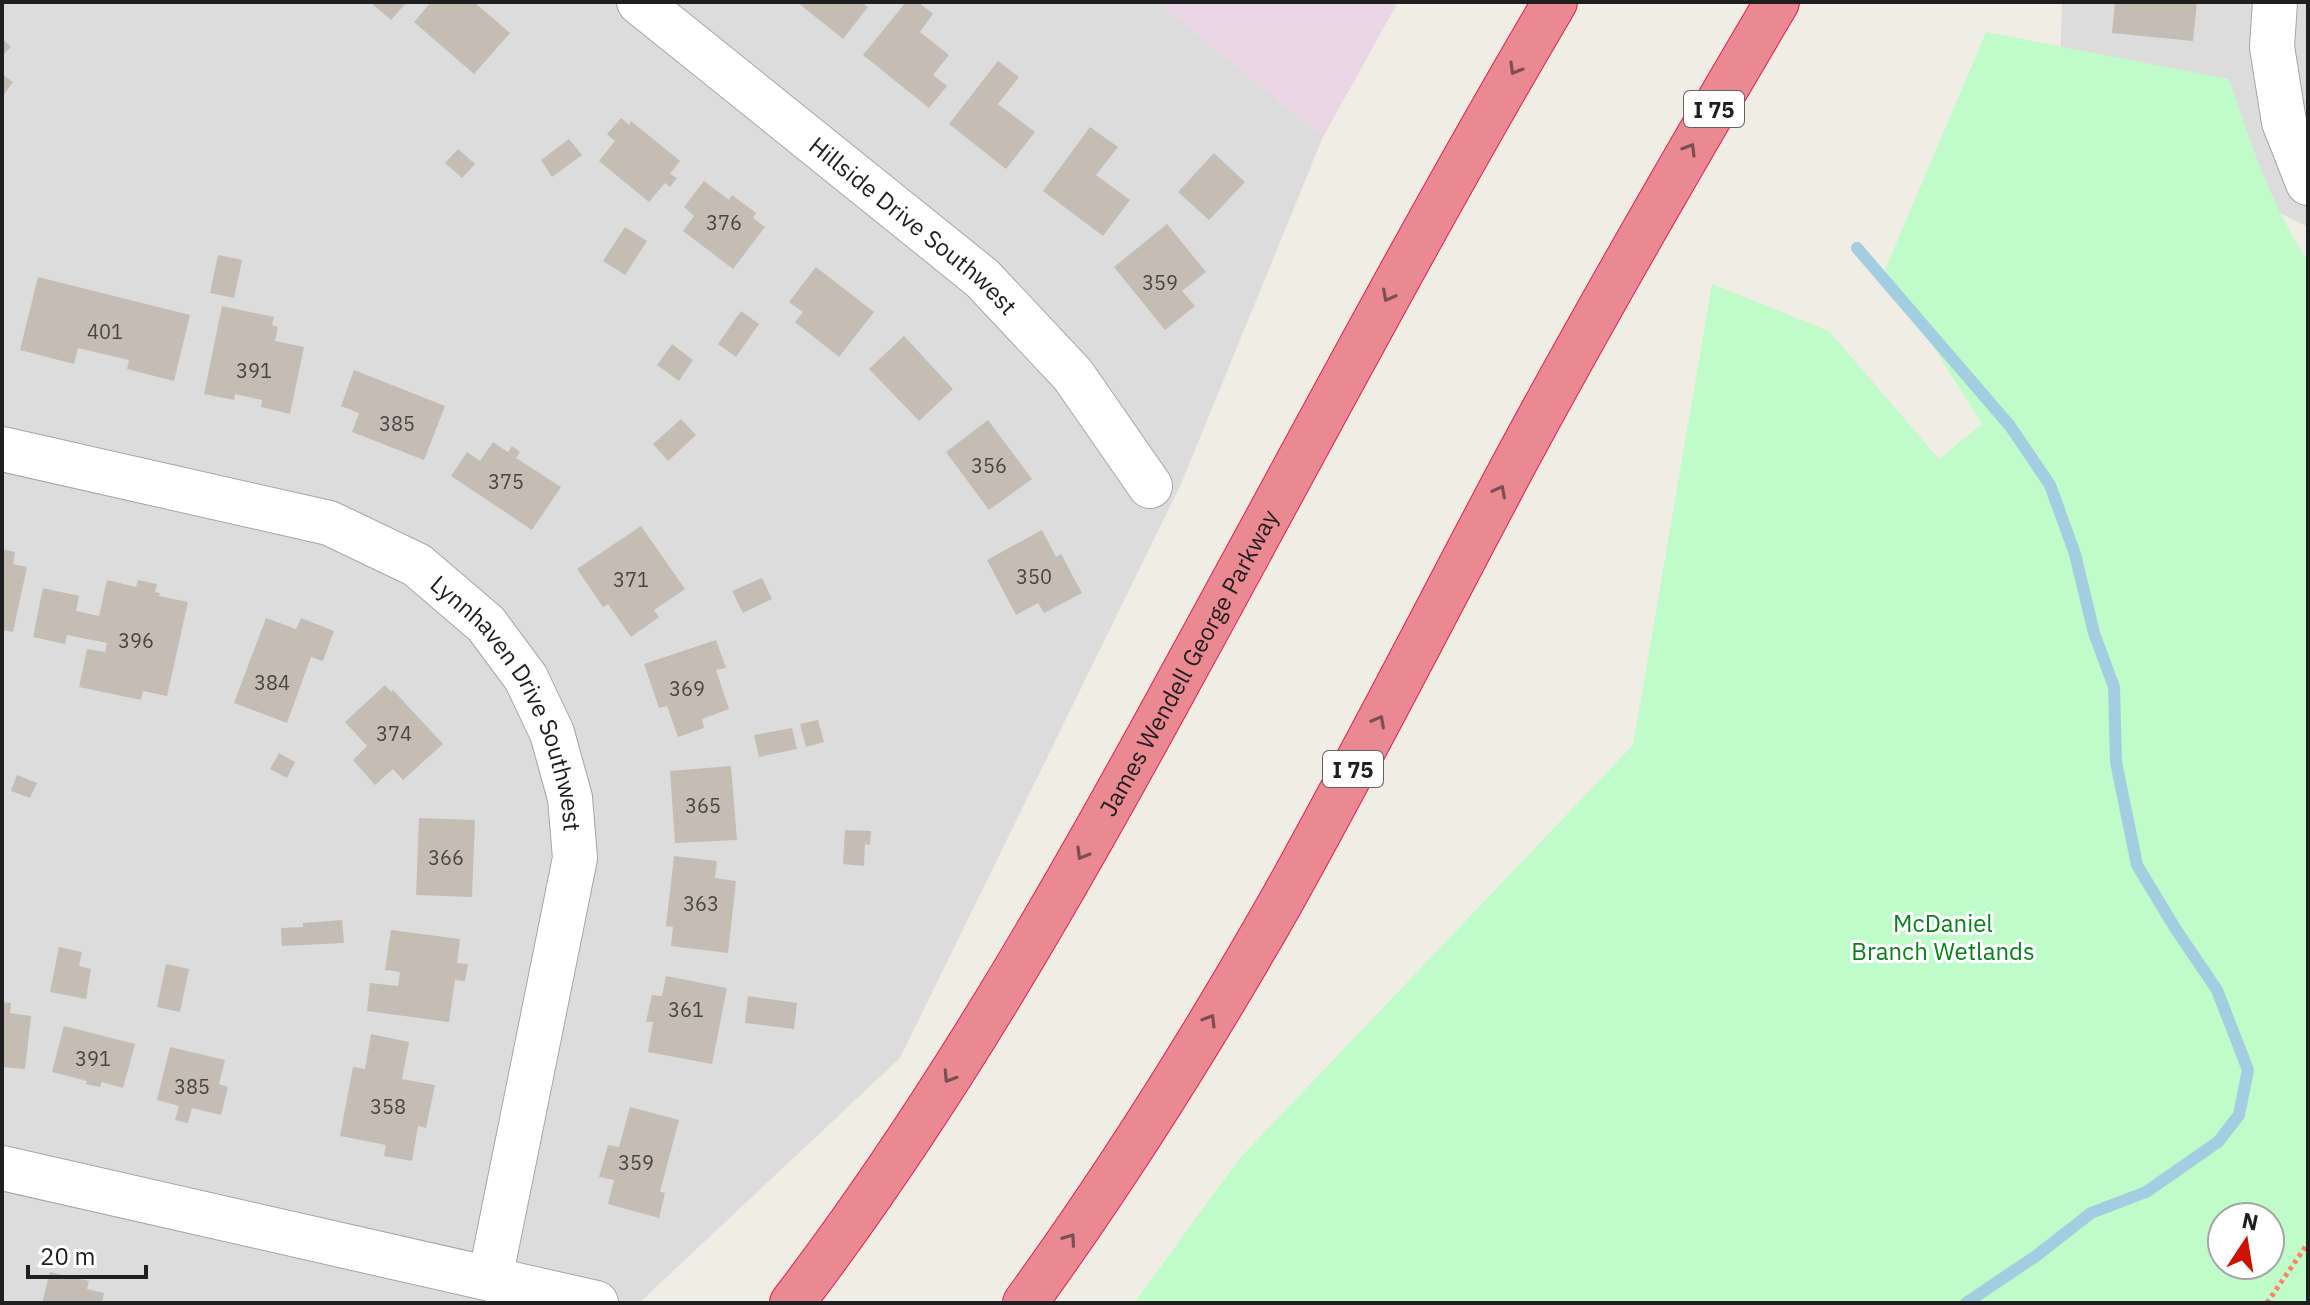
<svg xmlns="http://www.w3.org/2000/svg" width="2310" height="1305" viewBox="0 0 2310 1305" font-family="'IBM Plex Sans',sans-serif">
<rect width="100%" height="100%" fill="#f0ede5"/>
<path fill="#dddcdc" d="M 2,2 L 1158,2 L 1323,137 L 1181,484 L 900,1058 L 639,1303 L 2,1303 Z
M 2062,2 L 2308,2 L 2308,227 L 2059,104 Z"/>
<path fill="#ead6e5" d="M 1158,2 L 1398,2 L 1323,137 Z"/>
<path fill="#c0fcca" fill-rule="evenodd" d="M 1986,32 L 2229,79 C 2250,141 2271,206 2308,261 L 2308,1303 L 1134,1303 L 1239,1159 L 1633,745 L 1712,284 L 1829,331 L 1939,459 L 1982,424 L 1885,270 ZM 2222,1217 L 2270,1217 L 2270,1265 L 2222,1265 Z"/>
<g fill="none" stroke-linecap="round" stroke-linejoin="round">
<path stroke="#a3cde0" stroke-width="12" d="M 1857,248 L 2010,426 L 2050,485 L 2075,554 L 2094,633 L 2114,687 L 2116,762 L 2137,865 L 2175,928 L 2217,990 L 2248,1070 L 2239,1115 L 2218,1142 L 2146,1192 L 2091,1213 L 2036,1256 L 1966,1303"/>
</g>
<path fill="#c5bcb4" d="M 370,2 L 407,2 L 391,20 Z
M 431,2 L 474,2 L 510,33 L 474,74 L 414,22 Z
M 797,2 L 861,2 L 868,7 L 843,39 Z
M 906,2 L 918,2 L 933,14 L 920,32 L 949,55 L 933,75 L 947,86 L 929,108 L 863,55 Z
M 2115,2 L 2197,2 L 2193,41 L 2112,33 Z
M 2,38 L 11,47 L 2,56 Z
M 998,61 L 1019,77 L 998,104 L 1035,132 L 1006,169 L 949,124 Z
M 2,74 L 13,82 L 2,97 Z
M 621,118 L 629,125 L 631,121 L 680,161 L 670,174 L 677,178 L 670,187 L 665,183 L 649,202 L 599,161 L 615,141 L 607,134 Z
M 1090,127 L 1118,147 L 1096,175 L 1130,200 L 1103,236 L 1043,191 Z
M 569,139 L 582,155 L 552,177 L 541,160 Z
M 458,149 L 475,164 L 462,178 L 445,163 Z
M 1214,153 L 1245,182 L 1209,220 L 1178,192 Z
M 704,181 L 729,200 L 732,195 L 756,213 L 753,218 L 765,227 L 733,269 L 683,231 L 694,216 L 684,207 Z
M 1167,224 L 1206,272 L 1182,291 L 1195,306 L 1165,330 L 1114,267 Z
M 625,227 L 647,241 L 625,275 L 603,261 Z
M 218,255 L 242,260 L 234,298 L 210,293 Z
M 816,267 L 874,312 L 839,357 L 795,322 L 803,312 L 789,302 Z
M 38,277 L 190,315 L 174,381 L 127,369 L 129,360 L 78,348 L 74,364 L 20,350 Z
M 222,306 L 274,317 L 272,325 L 278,327 L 275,341 L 304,347 L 290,414 L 261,407 L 262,400 L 235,394 L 234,400 L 204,394 Z
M 741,311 L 759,324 L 736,357 L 718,344 Z
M 904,336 L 953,389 L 919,421 L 869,369 Z
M 672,344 L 693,360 L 679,381 L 657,365 Z
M 354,370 L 445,406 L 424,460 L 352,432 L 359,413 L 341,406 Z
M 681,419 L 696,435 L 668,461 L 653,444 Z
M 988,420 L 1032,479 L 989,510 L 946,452 Z
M 493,442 L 508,452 L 512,446 L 520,452 L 516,458 L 561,487 L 532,530 L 451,476 L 467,452 L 480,461 Z
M 641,526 L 685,589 L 654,610 L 659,617 L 631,637 L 608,604 L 603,607 L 577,569 Z
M 1042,530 L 1056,557 L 1061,554 L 1082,593 L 1044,613 L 1038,603 L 1016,615 L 987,560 Z
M 2,549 L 15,552 L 13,564 L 27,567 L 13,632 L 2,630 Z
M 762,578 L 772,599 L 743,613 L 732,591 Z
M 107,580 L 136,587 L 138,580 L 157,584 L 155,592 L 160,593 L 159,596 L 188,602 L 167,696 L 143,691 L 141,700 L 79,687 L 87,649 L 105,652 L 107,643 L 67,635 L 65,644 L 33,637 L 43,588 L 79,596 L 76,611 L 99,616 Z
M 266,618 L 296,629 L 301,618 L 334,631 L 323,661 L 311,657 L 287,723 L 234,703 Z
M 716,640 L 726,668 L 716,670 L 729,709 L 702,719 L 704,728 L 678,737 L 667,706 L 659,708 L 644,664 Z
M 385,685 L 391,692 L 393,690 L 443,744 L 403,780 L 393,769 L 375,785 L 353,760 L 367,746 L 345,722 Z
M 818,720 L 824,742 L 806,747 L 800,724 Z
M 792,728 L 797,749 L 759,757 L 754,735 Z
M 279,753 L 295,762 L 287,778 L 270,769 Z
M 731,766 L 737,840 L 675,843 L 670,771 Z
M 17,775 L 37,783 L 30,798 L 11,791 Z
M 419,818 L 475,820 L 472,897 L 416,895 Z
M 845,830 L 871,831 L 870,845 L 865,844 L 864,866 L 843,864 Z
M 674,856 L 717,861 L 715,878 L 736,881 L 728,953 L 671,946 L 673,927 L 666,926 Z
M 342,920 L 344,943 L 282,946 L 281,928 L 303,927 L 303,923 Z
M 391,930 L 460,939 L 457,963 L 468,964 L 465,981 L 455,980 L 449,1022 L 367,1011 L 370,983 L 398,986 L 400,972 L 385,970 Z
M 59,947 L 82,952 L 79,966 L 91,969 L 86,999 L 50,992 Z
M 166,964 L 189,969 L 180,1012 L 157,1007 Z
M 666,976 L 727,988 L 712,1064 L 648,1052 L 653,1022 L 646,1022 L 652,995 L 662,996 Z
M 748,996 L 797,1003 L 794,1029 L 745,1023 Z
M 2,1002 L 11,1003 L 10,1013 L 31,1016 L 25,1069 L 2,1067 Z
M 64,1026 L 135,1044 L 123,1088 L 102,1082 L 100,1087 L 86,1084 L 87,1081 L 52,1072 Z
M 371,1034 L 409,1042 L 402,1079 L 435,1085 L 426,1128 L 418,1126 L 412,1161 L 384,1156 L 386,1145 L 340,1136 L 353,1067 L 365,1069 Z
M 170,1047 L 225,1060 L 219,1084 L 228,1087 L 221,1115 L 192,1108 L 188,1123 L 175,1120 L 179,1106 L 157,1100 Z
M 630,1107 L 679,1120 L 660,1192 L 665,1193 L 659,1218 L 608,1204 L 614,1180 L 599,1177 L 608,1145 L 619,1147 Z
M 50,1272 L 89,1281 L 87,1289 L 104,1293 L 102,1303 L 42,1303 Z"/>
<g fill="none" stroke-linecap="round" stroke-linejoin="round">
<g stroke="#a6a6a6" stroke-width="46">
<g id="minor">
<path id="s1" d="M 639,2 L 982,278 L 1073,375 L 1150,486"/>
<path d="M 2275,2 L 2272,47 L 2284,122 L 2308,183"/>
<path id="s2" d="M 2,449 L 329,523 L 417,565 L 486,624 L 526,678 L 552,733 L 570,798 L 575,858 L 490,1279"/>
<path d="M 2,1168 L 596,1303"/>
</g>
</g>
<g stroke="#e41c50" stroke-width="46">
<g id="highway">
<path id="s3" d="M 792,1303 C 941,1108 1063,894 1180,679 C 1304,453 1424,224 1555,2"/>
<path d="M 1025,1303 C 1118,1175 1203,1039 1281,902 C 1361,759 1435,613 1512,468 C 1597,310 1686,156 1777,2"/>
</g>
</g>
<path stroke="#ff8367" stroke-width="5" stroke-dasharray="4 4" stroke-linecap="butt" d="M 2267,1303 L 2308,1243"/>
<use href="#minor" stroke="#fff" stroke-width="44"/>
<use href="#highway" stroke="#eb8993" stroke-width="44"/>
</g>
<defs><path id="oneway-chevron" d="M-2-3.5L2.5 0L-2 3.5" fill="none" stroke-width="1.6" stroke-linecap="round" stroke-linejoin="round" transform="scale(2)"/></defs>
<g stroke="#7b4f53">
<use href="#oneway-chevron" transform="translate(1515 69) rotate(120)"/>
<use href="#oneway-chevron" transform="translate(1690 149) rotate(-59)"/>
<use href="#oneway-chevron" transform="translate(1388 296) rotate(118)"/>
<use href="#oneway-chevron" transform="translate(1500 491) rotate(-62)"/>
<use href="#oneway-chevron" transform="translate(1379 721) rotate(-62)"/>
<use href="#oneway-chevron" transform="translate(1082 854) rotate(120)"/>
<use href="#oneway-chevron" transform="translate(1210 1020) rotate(-59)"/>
<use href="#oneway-chevron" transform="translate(949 1077) rotate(122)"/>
<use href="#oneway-chevron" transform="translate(1070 1239) rotate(-55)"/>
</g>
<g text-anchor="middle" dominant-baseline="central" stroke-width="6" stroke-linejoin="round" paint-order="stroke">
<g font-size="20" fill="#484644">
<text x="724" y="222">376</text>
<text x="1160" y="282">359</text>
<text x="105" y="331">401</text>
<text x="254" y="370">391</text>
<text x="397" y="423">385</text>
<text x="989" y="465">356</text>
<text x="506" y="481">375</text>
<text x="1034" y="576">350</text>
<text x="631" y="579">371</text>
<text x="136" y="640">396</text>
<text x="272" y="682">384</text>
<text x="687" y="688">369</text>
<text x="394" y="733">374</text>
<text x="703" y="805">365</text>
<text x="446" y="857">366</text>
<text x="701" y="903">363</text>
<text x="686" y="1009">361</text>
<text x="93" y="1058">391</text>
<text x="192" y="1086">385</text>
<text x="388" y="1106">358</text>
<text x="636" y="1162">359</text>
</g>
<g fill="#fff" stroke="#626262" stroke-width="2">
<rect x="1684" y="91" width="60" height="36" rx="6"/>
<rect x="1323" y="751" width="60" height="36" rx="6"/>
</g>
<g font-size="22" font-weight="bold" fill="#1f1f1f">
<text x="1714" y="109">I 75</text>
<text x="1353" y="769">I 75</text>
</g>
<g font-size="24" fill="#1f1f1f" stroke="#fff">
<text stroke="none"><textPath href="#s1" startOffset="354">Hillside Drive Southwest</textPath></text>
<text stroke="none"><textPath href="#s3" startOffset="754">James Wendell George Parkway</textPath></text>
<text stroke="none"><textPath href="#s2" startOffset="604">Lynnhaven Drive Southwest</textPath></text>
</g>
<g font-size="24" fill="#06841b" stroke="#fff">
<text x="1943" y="923">McDaniel<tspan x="1943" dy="28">Branch Wetlands</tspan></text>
</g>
</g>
<rect width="2310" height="1305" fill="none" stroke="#1f1f1f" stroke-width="8"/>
<g transform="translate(2246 1241) rotate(12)"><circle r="38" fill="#ffffff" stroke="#a5a5a5" stroke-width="2"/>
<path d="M0-6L14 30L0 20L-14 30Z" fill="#ce1100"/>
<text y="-12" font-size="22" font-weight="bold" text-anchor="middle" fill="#1f1f1f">N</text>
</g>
<path d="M28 1265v12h118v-12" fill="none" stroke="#1f1f1f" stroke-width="4"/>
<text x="40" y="1265" font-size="24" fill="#1f1f1f" stroke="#ffffff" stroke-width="6" paint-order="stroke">20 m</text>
</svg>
